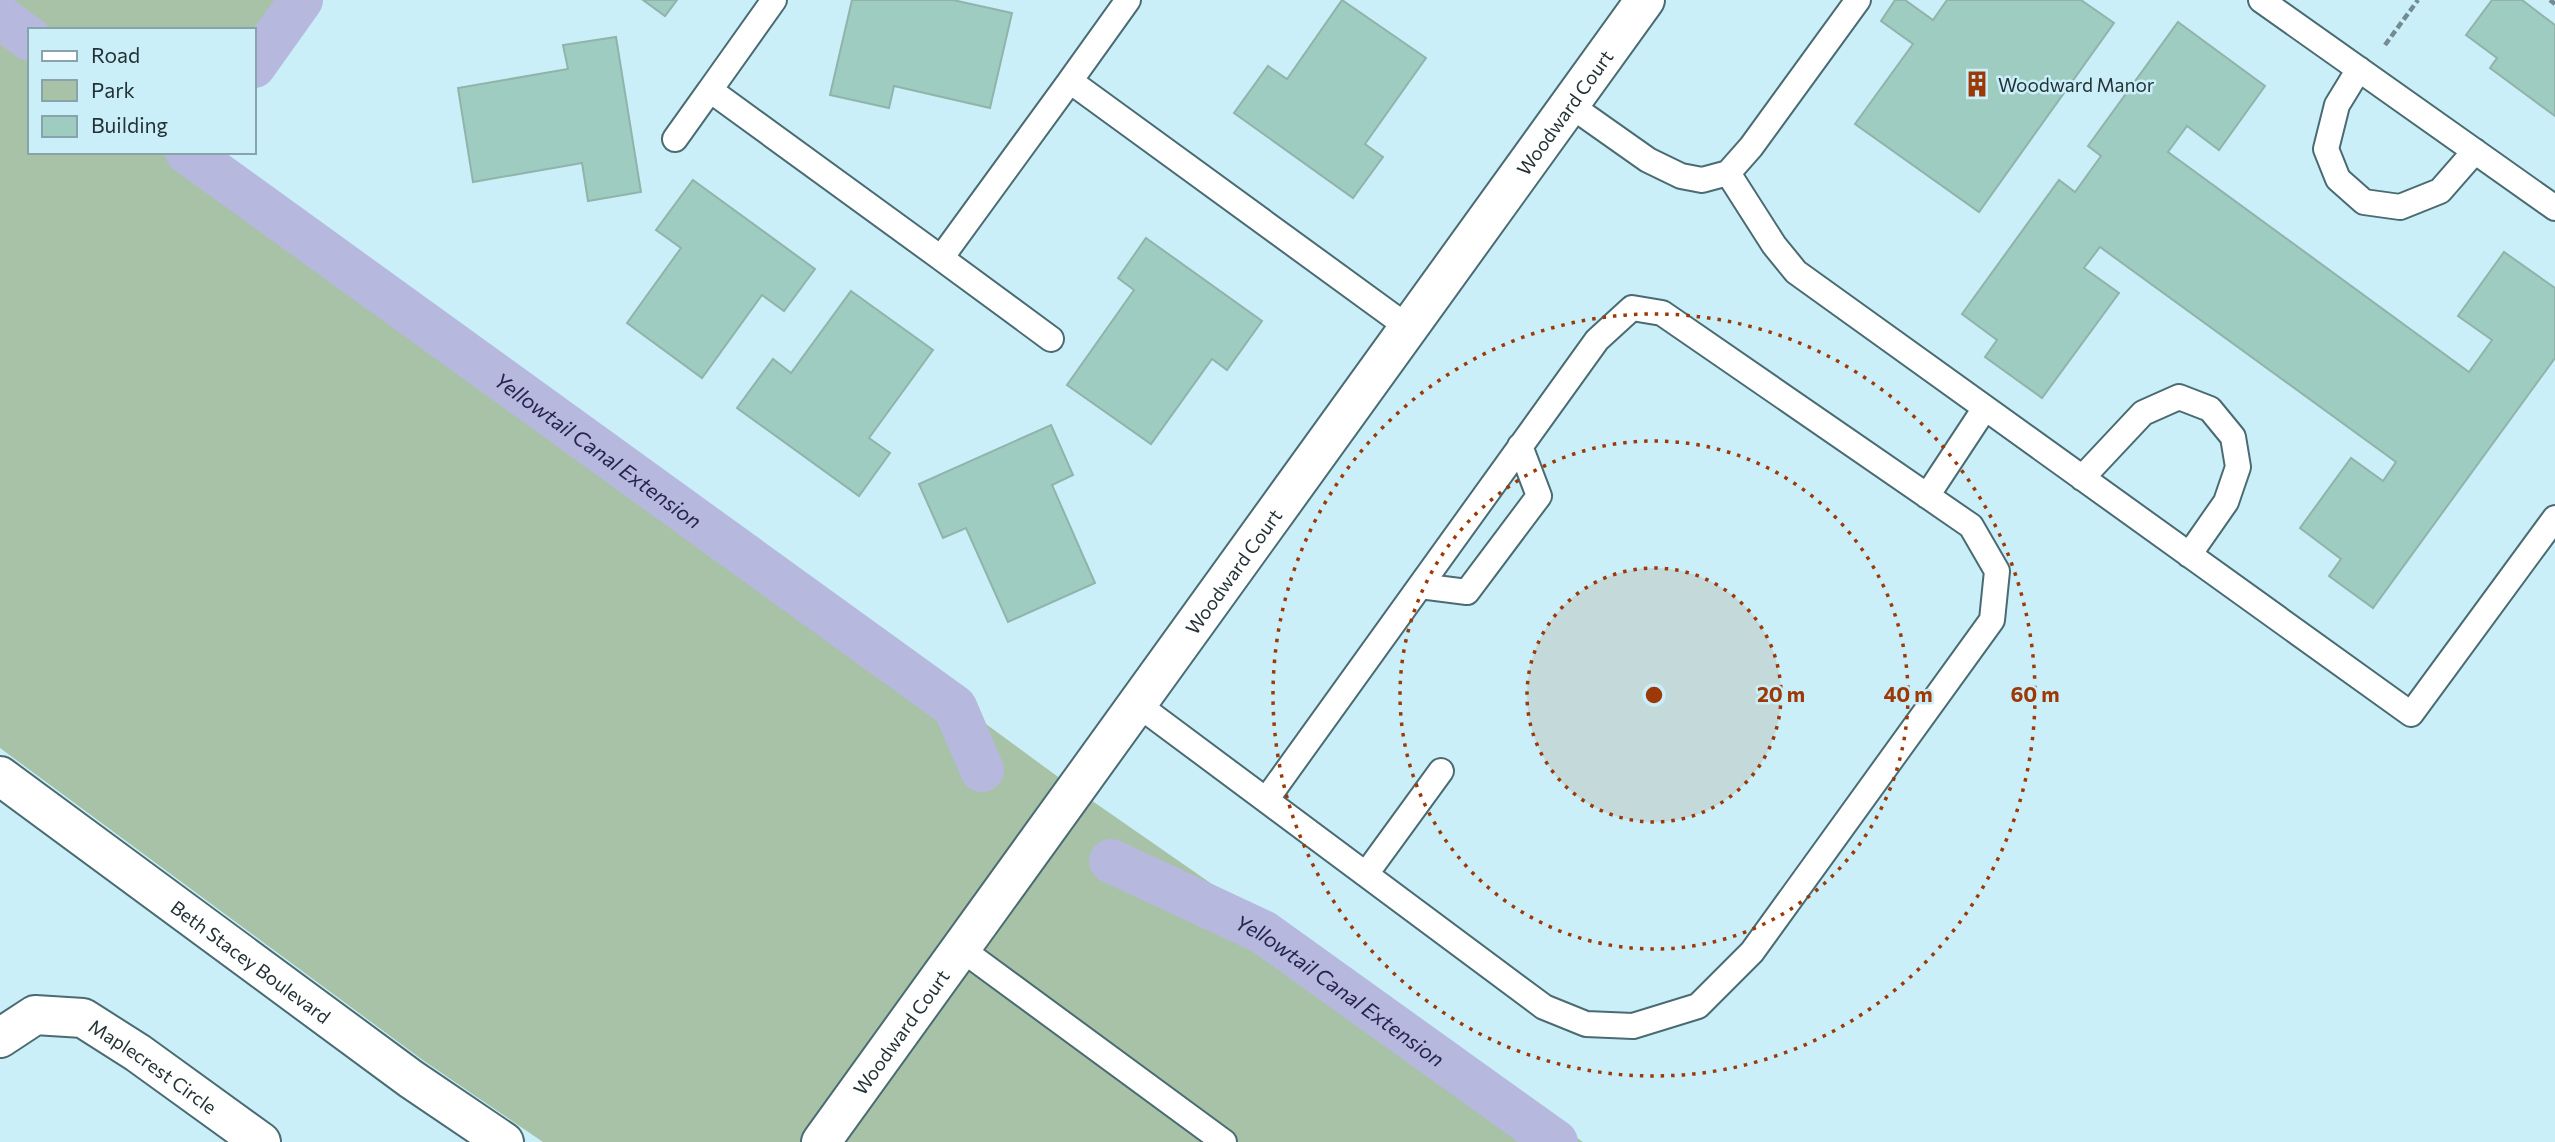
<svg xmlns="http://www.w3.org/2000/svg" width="2555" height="1142" viewBox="0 0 2555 1142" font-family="Commissioner,sans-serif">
<rect width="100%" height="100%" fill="#caeff8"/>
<path fill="#a7c2a6" d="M 0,0 L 278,0 L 254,34 L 254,30 L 30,30 L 30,152 L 206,152 L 1065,782 L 1583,1142 L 543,1142 L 424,1061 L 0,748 Z"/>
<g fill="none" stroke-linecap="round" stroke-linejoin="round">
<g stroke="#b6b9dd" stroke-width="44">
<path d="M 0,17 L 30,39"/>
<path d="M 254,66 L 301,0"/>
<path id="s1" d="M 187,152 L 955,707 L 982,770"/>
<path id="s2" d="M 1111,861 L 1263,932 L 1556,1142"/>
</g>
</g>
<path fill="#9eccc1" stroke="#90b3aa" stroke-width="2" d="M 643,0 L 677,0 L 665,16 Z
M 852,0 L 953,0 L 1012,13 L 990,108 L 894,86 L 889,108 L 830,95 Z
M 1342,0 L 1426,58 L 1365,144 L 1383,157 L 1353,198 L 1234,113 L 1268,66 L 1287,79 Z
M 1895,0 L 1905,0 L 1933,20 L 1947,0 L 2081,0 L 2114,23 L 1979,212 L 1855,124 L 1913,44 L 1881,21 Z
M 2492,0 L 2522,0 L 2555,25 L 2555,116 L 2490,68 L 2497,58 L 2466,35 Z
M 2178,22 L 2265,86 L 2219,150 L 2187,126 L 2168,152 L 2469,372 L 2492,340 L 2458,316 L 2504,252 L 2555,288 L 2555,358 L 2373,608 L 2329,576 L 2341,559 L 2300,528 L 2351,458 L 2383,481 L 2396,462 L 2100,247 L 2084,268 L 2119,293 L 2042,398 L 1985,357 L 1997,340 L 1962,314 L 2059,180 L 2075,192 L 2101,156 L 2088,146 Z
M 616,37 L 641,192 L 588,201 L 582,163 L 473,182 L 458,88 L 568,69 L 563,45 Z
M 693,180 L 815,269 L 784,311 L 762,295 L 702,378 L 627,323 L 681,248 L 656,230 Z
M 1146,238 L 1262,321 L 1227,370 L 1212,359 L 1151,444 L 1067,385 L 1134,290 L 1118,278 Z
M 851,291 L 933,350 L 869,438 L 890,453 L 859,496 L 737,408 L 773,359 L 791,373 Z
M 1051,425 L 1073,475 L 1052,485 L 1095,583 L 1008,622 L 966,528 L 943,538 L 919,484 Z"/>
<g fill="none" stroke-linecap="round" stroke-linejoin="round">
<g stroke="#4a6b72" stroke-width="28">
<path id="service" d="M 774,0 L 710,90 L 941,258 L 1070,81 L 1409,328
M 2261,0 L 2555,208
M 2359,69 L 2337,105 L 2326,149 L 2338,179 L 2364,202 L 2400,207 L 2440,191 L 2475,151
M 1070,81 L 1128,0
M 1570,105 L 1648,160 L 1681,176 L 1702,180 L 1728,173 L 1751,147 L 1858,0
M 675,139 L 710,90
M 1728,173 L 1774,245 L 1796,272 L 2411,714 L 2555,518
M 941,258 L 1051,339
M 2082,478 L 2143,413 L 2179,397 L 2210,409 L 2233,437 L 2238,467 L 2226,502 L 2189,555
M 1927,496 L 1985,408
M 1420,586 L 1467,592 L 1539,496 L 1520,446
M 1137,704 L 1544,1007 L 1586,1024 L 1633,1026 L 1698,1006 L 1752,952 L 1992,620 L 1997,571 L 1971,526 L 1662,313 L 1632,308 L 1597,340 L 1266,800
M 1366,874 L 1441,771
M 960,948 L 1224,1142"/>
</g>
<g stroke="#4a6b72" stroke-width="42">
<g id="minor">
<path id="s3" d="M 0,1038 L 35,1015 L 83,1018 L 138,1053 L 261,1142"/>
<path id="s4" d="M 821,1142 L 1645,0"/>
</g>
</g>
<g stroke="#4a6b72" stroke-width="42">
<g id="tertiary">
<path id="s5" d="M 0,776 L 411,1079 L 504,1142"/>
</g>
</g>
<path stroke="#738c92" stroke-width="4.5" stroke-dasharray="7 3.5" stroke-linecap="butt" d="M 2550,0 L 2555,4
M 2385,45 L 2418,0"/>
<use href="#service" stroke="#fff" stroke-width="24"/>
<use href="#minor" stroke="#fff" stroke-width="38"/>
<use href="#tertiary" stroke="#fff" stroke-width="38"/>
</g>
<circle cx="1654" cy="695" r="127" fill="#9d3906" fill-opacity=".12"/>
<g fill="none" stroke="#9d3906" stroke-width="3.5" stroke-dasharray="3.5 7">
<circle cx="1654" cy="695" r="127"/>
<circle cx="1654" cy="695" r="254"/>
<circle cx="1654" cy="695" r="381"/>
</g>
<defs>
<g id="building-bare" transform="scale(2.1)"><path d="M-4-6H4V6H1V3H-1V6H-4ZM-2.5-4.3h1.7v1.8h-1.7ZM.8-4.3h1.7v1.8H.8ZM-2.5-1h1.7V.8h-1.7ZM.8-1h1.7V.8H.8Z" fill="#9d3906" stroke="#caeff8" stroke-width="2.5" paint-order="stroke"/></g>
</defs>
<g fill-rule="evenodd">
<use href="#building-bare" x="1977" y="84"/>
</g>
<g text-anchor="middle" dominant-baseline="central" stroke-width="5" stroke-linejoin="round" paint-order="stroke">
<g font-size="19" fill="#243236" stroke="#caeff8" text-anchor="start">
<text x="1998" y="84">Woodward Manor</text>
</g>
<g font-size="19" fill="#243236" stroke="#caeff8">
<text stroke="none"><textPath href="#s4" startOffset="1270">Woodward Court</textPath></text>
<text stroke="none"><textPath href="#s4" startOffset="704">Woodward Court</textPath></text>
<text stroke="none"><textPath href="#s5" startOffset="312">Beth Stacey Boulevard</textPath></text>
<text stroke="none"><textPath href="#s4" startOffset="136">Woodward Court</textPath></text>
<text stroke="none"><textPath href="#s3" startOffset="175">Maplecrest Circle</textPath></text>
</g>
<g font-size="21" font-style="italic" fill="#252452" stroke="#caeff8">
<text stroke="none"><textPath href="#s1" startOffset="508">Yellowtail Canal Extension</textPath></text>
<text stroke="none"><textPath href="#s2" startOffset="264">Yellowtail Canal Extension</textPath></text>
</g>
</g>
<circle cx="1654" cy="695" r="10" fill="#9d3906" stroke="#caeff8" stroke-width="3.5"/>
<g font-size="21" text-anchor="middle" font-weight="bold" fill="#9d3906" stroke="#caeff8" stroke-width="5" stroke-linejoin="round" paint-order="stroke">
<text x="1781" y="702">20 m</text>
<text x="1908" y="702">40 m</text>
<text x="2035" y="702">60 m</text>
</g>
<rect x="28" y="28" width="228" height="126" fill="#caeff8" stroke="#88a3aa" stroke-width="2"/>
<rect x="42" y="51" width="35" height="10" fill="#ffffff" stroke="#88a3aa" stroke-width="2"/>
<text x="91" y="63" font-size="21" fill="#243236">Road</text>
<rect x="42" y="80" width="35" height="21" fill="#a7c2a6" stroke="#88a3aa" stroke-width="2"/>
<text x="91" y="98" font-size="21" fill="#243236">Park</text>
<rect x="42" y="116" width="35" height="21" fill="#9eccc1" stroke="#88a3aa" stroke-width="2"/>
<text x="91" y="133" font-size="21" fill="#243236">Building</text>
</svg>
